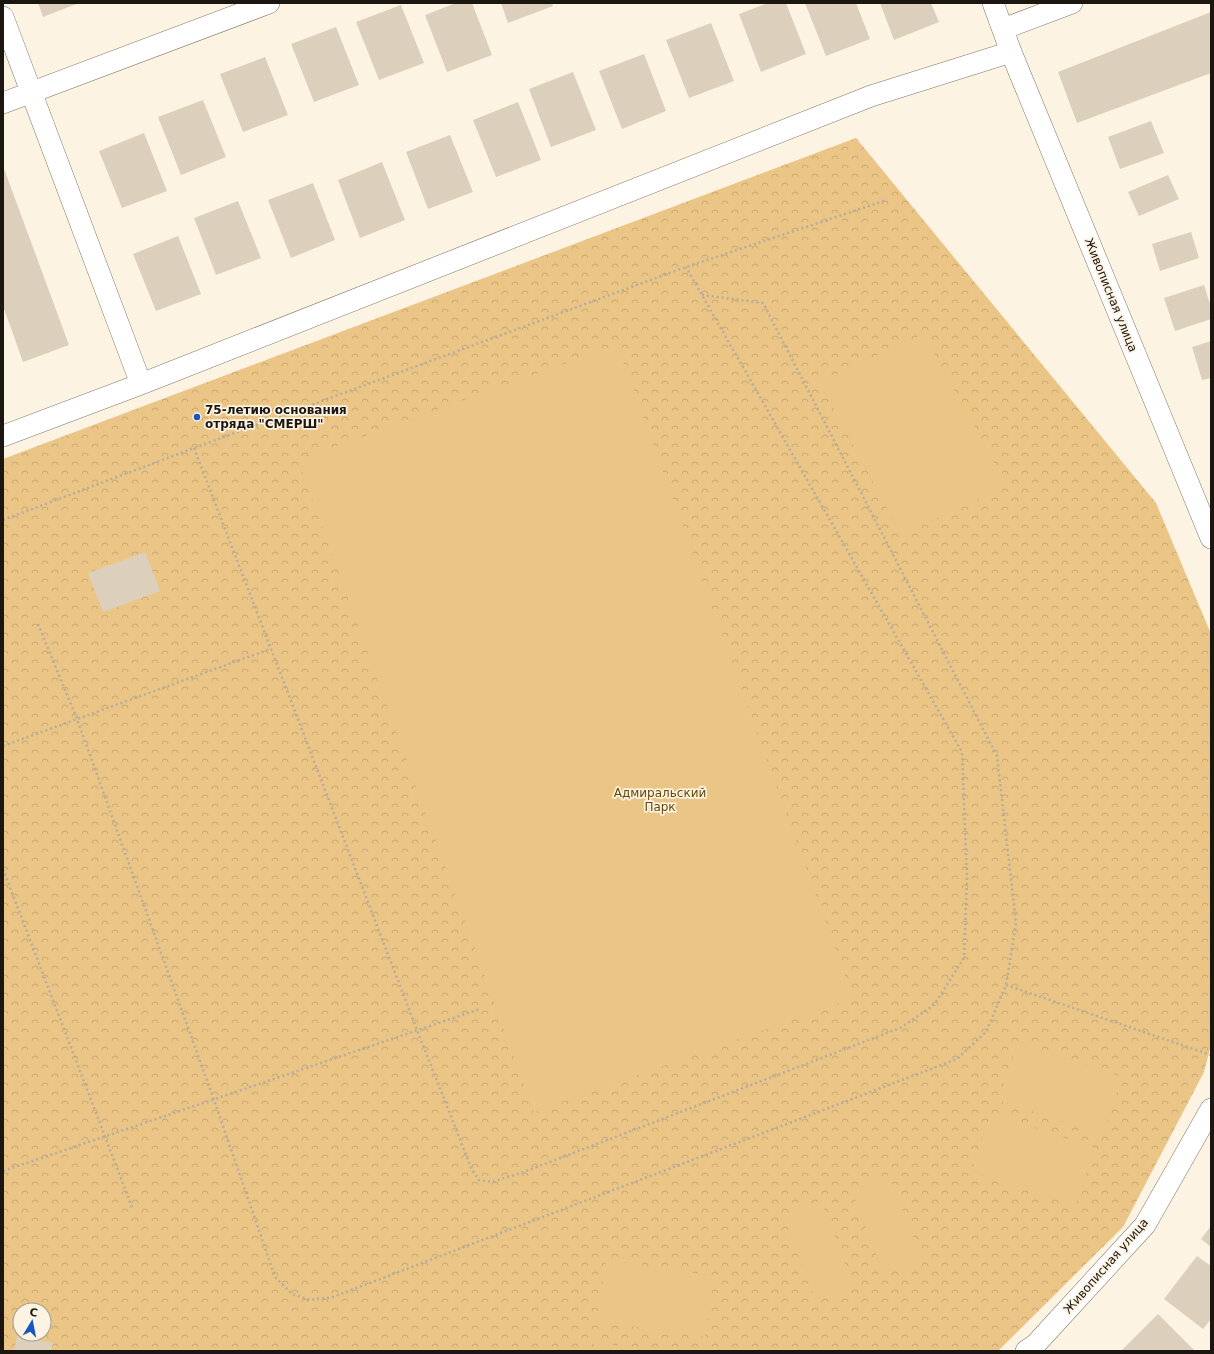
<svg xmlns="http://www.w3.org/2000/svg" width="1214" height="1354" viewBox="0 0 1214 1354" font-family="'DejaVu Sans',sans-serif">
<defs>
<pattern id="park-crowns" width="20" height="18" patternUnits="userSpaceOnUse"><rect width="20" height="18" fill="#eac585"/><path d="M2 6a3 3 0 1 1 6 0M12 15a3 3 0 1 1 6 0" fill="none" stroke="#c8a872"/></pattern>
</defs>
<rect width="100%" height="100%" fill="#fdf3e3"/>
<path fill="url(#park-crowns)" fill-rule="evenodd" d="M 856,138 L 1156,503 L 1211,634 L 1211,1045 L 1204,1072 L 1123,1227 L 998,1351 L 3,1351 L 3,459 ZM 20,1310 L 44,1310 L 44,1334 L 20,1334 Z"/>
<path fill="#eac585" d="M 923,334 L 1007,486 L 901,535 L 820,382 Z
M 617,345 L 853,998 L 534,1112 L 298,460 Z
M 1018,1042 L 1122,1077 L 1103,1135 L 998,1100 Z
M 991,1113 L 1095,1148 L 1075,1206 L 971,1172 Z
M 889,1175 L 922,1261 L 884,1275 L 851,1189 Z
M 821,1201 L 854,1287 L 816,1301 L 783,1215 Z
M 606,1260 L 714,1276 L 705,1337 L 597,1321 Z
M 594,1342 L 657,1351 L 593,1351 Z"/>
<path fill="#dcd0bc" d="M 38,3 L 79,3 L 43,17 Z
M 456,3 L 472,3 L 492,55 L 447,72 L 425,15 Z
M 501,3 L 552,3 L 553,6 L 508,23 Z
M 768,3 L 786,3 L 806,54 L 761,72 L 739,14 Z
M 805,3 L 856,3 L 870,39 L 826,56 Z
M 880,3 L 931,3 L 939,22 L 894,40 Z
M 401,5 L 424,63 L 379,80 L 356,22 Z
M 1211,12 L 1211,73 L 1077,123 L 1058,72 Z
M 711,23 L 734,81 L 689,98 L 666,40 Z
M 336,27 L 359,85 L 314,102 L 291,44 Z
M 644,54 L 666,111 L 622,129 L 599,71 Z
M 265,57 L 288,115 L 243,132 L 220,74 Z
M 573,72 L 596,130 L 551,147 L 529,89 Z
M 203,100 L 226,157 L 181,175 L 158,117 Z
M 518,102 L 541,160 L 496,177 L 473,120 Z
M 1151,121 L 1164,153 L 1120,169 L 1108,137 Z
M 144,133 L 167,191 L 122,208 L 99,151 Z
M 450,135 L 473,192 L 428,209 L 406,152 Z
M 382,162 L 405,220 L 360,238 L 338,180 Z
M 3,166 L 69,345 L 23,362 L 3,306 Z
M 1168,175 L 1179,199 L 1139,216 L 1128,192 Z
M 313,183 L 335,240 L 291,258 L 268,200 Z
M 238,201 L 261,258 L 216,275 L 194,218 Z
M 1191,232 L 1199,258 L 1160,271 L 1152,244 Z
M 178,236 L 201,294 L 156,311 L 133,254 Z
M 1204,285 L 1211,307 L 1211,319 L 1175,331 L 1164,298 Z
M 1211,341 L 1211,378 L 1202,380 L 1192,347 Z
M 145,552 L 160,591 L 103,612 L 88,573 Z
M 1211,1226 L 1211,1247 L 1201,1239 Z
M 1197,1256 L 1211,1266 L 1211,1319 L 1203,1329 L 1164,1299 Z
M 1158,1314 L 1195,1351 L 1121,1351 Z
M 17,1336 L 53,1343 L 51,1351 L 14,1351 Z"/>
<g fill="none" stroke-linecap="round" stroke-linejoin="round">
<g stroke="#827765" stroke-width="22">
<path id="street" d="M 993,3 L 1011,52 L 1211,538
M 3,17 L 141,384
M 1003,29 L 1072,3
M 3,103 L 269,3
M 3,436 L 141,384 L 871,96 L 1011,52
M 1026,1351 L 1035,1345 L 1145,1225 L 1211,1109"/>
</g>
<path stroke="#b4ac9f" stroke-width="2.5" stroke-dasharray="2 3" stroke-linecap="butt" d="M 194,448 L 417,1030 L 472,1170 L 479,1180 L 492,1182 L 521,1173 L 900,1028 L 934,1005 L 964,958 L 967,879 L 962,752 L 686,267
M 3,520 L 194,448 L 686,267 L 887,200
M 38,624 L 77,719 L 214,1100 L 275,1277 L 292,1294 L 310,1300 L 333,1297 L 957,1059 L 986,1032 L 1006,985 L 1016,923 L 997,756 L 763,303 L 702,295
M 3,746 L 270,649
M 3,869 L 133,1210
M 1006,985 L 1211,1055
M 3,1171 L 480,1009"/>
<use href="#street" stroke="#fff" stroke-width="21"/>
</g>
<circle fill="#1857c3" stroke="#fdf3e3" stroke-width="1.5" cx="197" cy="417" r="4"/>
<g text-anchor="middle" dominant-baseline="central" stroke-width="3.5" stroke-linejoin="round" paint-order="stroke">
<g font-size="12" fill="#1b1710" stroke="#fdf3e3">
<text transform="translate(1111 295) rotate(68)">Живописная улица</text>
<text transform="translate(1106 1266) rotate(-49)">Живописная улица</text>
</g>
<g font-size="12" font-weight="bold" fill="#1b1710" stroke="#fdf3e3" text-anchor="start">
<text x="205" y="410">75-летию основания<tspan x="205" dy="14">отряда "СМЕРШ"</tspan></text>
</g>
<g font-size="12" fill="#654805" stroke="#fdf3e3">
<text x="660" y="793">Адмиральский<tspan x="660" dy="14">Парк</tspan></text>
</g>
</g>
<rect width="1214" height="1354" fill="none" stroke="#1b1710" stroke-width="8"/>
<g transform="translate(32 1322) rotate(10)"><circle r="19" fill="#fdf3e3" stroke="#a39b8f"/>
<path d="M0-3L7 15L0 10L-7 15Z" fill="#1857c3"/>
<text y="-6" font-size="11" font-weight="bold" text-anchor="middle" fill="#1b1710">С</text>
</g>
</svg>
